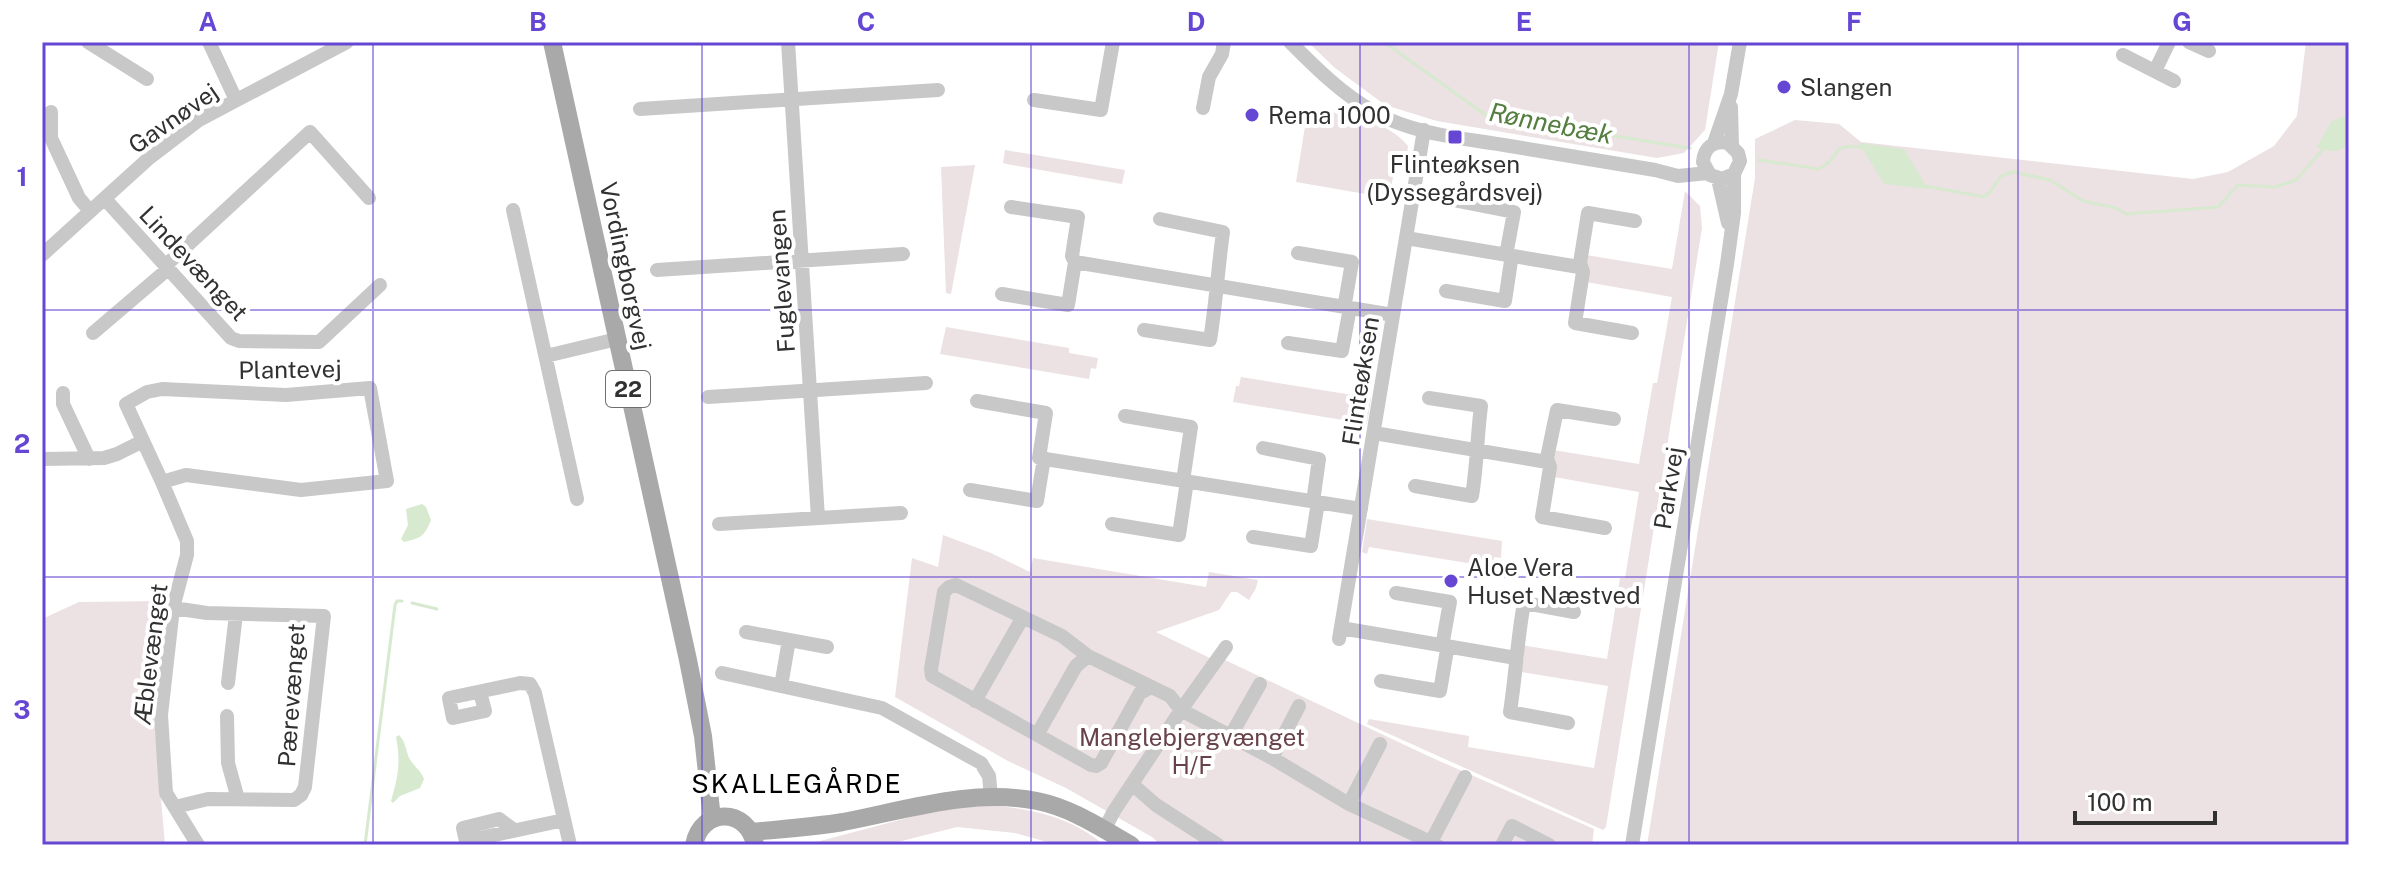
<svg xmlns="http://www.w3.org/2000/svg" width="2391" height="887" viewBox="0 0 2391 887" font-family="'Public Sans',sans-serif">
<rect width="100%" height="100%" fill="#fff"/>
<path fill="#ece1e3" d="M 1308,42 L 1719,42 L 1705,130 L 1684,153 L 1657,158 L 1437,121 L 1385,105 L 1335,68 Z
M 2306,42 L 2349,42 L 2349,845 L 1647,845 L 1755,178 L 1755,139 L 1795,120 L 1839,124 L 1861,142 L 2193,179 L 2228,172 L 2274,146 L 2297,116 Z
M 1308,108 C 1342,114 1385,118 1408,146 L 1407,157 L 1397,156 L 1389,198 L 1296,182 Z
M 1005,150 L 1125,170 L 1122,184 L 1006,164 L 1003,163 Z
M 975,165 L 951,294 L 946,293 L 941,167 Z
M 1685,191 L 1700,206 L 1702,228 L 1606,827 L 1603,830 L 1367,724 L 1369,719 L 1469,736 L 1468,747 L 1594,768 L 1608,686 L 1521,672 L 1524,657 L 1521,645 L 1607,659 L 1620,578 L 1625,578 L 1639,492 L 1554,477 L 1553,450 L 1639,464 L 1653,383 L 1657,383 L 1672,297 L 1586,282 L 1586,255 L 1672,269 Z
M 946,327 L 1069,348 L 1069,353 L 1098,358 L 1096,369 L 1091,368 L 1089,379 L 940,354 Z
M 1241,377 L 1371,398 L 1367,424 L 1233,402 L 1236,386 L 1239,386 Z
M 1367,519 L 1502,541 L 1501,558 L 1494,557 L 1492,567 L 1369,547 L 1367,554 L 1362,552 Z
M 943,535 L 991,553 L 1030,572 L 1033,558 L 1206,587 L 1209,572 L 1258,580 L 1256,588 L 1249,600 L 1237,592 L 1231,592 L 1219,610 L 1156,632 L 1210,658 L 1225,660 L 1428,756 L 1594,829 L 1592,845 L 1161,845 L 1152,837 L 1066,788 L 1008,761 L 895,697 L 912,558 L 938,567 Z
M 167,601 L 154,717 L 165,845 L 42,845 L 42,619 L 79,602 Z
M 977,805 C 1021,806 1070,815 1104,845 L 1058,845 L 1015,833 L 957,827 L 886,845 L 805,845 L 945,808 Z"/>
<path fill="#d7e9cf" d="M 2349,114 L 2349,143 C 2340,153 2329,153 2317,147 L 2331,122 Z
M 1859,143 L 1904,149 L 1928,189 L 1884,184 Z
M 422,504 L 426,507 L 431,520 C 424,537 421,538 404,542 L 401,539 L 408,525 L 406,509 Z
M 399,735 C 407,743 405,752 411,761 C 416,768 421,771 424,779 L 420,788 L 400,796 L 393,803 L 391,801 C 398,777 401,762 396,737 Z"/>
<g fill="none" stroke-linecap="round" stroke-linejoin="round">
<path stroke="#d7e9cf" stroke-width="3" d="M 1384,42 L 1487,116 L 1690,148
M 1759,160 L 1819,169 C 1844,156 1827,142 1865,148
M 1925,186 L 1984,197 L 1990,192 L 2001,176 L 2013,172 L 2050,180 L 2083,201 L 2116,208 L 2126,214 L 2218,207 L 2238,185 L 2275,187 L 2296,180 L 2323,149
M 412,603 L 437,609
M 365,845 L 395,605 L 397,601 L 402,601"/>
<path stroke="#c8c8c8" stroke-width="14" d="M 88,42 L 147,79
M 209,42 L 236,100
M 788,42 L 818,518
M 1290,42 C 1316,68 1342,94 1374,112 C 1413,134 1461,138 1504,145 C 1554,153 1605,162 1655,170 L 1678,176 L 1708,173
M 2189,42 L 2209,51
M 2123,55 L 2174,81
M 2155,71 L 2169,42
M 1034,100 L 1101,110 L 1113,42
M 1731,107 L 1732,146
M 1203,108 L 1209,77 L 1222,54 L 1224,42
M 640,109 L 938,90
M 51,112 L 51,138 L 79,198 L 90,211
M 1714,143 L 1731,94 L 1740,42
M 1718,179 L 1728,223
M 105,199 L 231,338 L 239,341 L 319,342 L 380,285
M 1011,207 L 1078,217 L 1072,256 L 1075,262 L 1393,315
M 513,210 L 577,499
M 1406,238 L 1579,267
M 42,255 L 148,159 L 199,120 L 347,42
M 165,266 L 310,132 L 369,198
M 657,270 L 903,254
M 1446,291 L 1505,301 L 1511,261 L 1507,250 L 1514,212 L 1458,201
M 1002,294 L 1068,305 L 1075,262
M 1144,330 L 1210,340 C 1216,303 1218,268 1223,232 L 1160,219
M 93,333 L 168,269
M 1632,333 L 1575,323 L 1583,272 L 1580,263 L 1588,213 L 1635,221
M 1288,343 L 1342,351 L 1349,313 L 1345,303 L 1352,262 L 1298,253
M 546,356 L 617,339
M 63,393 L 63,404 L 89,459
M 708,397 L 926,383
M 977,401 L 1046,413 L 1039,458 L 1361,509
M 1125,416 L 1191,427 L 1183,481
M 1374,433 L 1547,462
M 1263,448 L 1319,459 L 1313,502
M 42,459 L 104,458 L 117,454 L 143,441
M 162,482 L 126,404 L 147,392 L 162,389 L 286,395 L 370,388 L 387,481 L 301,490 L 186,475 L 162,482 L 187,541 L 187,555 L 173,608 L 161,715 L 166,793 L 198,845
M 1415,486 L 1472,496 C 1477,466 1477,437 1481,406 L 1429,398
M 970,490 L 1037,501 L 1044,458
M 719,524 L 901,513
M 1112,524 L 1179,535 L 1187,481
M 1605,528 L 1542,517 L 1550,467 L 1547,458 L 1557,410 L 1614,419
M 1253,537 L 1311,546 L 1318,502
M 173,608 L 207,613 L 324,616 L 305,787 L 301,795 L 294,800 L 208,799 L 175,807
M 1341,628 L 1516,658
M 746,632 L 827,647
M 1339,639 L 1424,130
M 722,673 L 882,708 L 981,763 L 989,776 L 991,797
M 1381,681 L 1440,691 L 1447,650 L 1443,641 L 1450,602 L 1396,593
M 228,683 L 236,614
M 781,686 L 789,640
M 1151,687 L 1140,693 L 1101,763 L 1096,766 L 1091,765 L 932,676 L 931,669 L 944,592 L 949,587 L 956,585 L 1062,636 L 1088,656 L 1170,696 L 1181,710 L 1272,758 L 1349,804 L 1437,845
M 480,692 L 485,711 L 453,718 L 449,698 L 520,683 L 530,684 L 535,693 L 570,845
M 975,701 L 1023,617
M 227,716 L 228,763 L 238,799
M 1568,723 L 1510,712 C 1516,674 1517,640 1524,603 L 1574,612
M 1037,735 L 1076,666 L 1088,656
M 1230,737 L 1260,684
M 1272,758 L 1299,706
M 1132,784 L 1156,805 L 1218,845
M 1349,804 L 1380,744
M 514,830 L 499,819 L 463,828 L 466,841 L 564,820
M 1104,830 L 1114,811 L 1181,710 L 1226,647
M 1431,842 L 1465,777
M 1502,845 L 1512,826 L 1549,845
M 1632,845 L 1727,264 L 1734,213 L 1734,174 L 1740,161 L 1738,153 L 1728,143 C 1714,140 1704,147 1703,162 L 1710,175 L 1722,179 L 1734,174"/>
<path stroke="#a9a9a9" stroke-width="18" d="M 552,42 L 688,660 L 703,736 L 712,819
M 751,832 C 782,829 813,827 843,822 C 906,810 972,788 1037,801 C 1072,808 1101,828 1131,845
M 694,845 C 701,807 748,807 755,845"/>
</g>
<path fill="none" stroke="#6647d4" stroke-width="2" stroke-opacity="0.55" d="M 373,42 L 373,845M 702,42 L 702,845M 1031,42 L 1031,845M 1360,42 L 1360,845M 1689,42 L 1689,845M 2018,42 L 2018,845M 42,310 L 2349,310M 42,577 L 2349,577"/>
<g fill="#6647d4" stroke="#fff" stroke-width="3">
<circle cx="1784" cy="87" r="8"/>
<circle cx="1252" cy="115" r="8"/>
<rect x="1447" y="129" width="16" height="16" rx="4"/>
<circle cx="1451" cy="581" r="8"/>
</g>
<g text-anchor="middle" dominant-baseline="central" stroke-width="8" stroke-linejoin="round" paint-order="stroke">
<rect fill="#fff" stroke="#6f6f6f" stroke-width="2" x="606" y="371" width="44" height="36" rx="6"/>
<g font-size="22" font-weight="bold" fill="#313131">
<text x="628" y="389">22</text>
</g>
<g font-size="24" fill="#313131" stroke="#fff" text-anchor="start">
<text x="1800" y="87">Slangen</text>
<text x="1268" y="115">Rema 1000</text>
<text x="1455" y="164" text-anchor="middle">Flinteøksen<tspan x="1455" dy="28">(Dyssegårdsvej)</tspan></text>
<text x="1467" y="567">Aloe Vera<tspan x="1467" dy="28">Huset Næstved</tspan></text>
</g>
<g font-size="24" fill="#313131" stroke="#fff">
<text transform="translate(173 118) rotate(-35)">Gavnøvej</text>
<text transform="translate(194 263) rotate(47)">Lindevænget</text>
<text transform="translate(626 266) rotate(78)">Vordingborgvej</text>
<text transform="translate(781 281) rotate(-94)">Fuglevangen</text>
<text transform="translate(290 369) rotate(-1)">Plantevej</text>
<text transform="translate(1360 381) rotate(-81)">Flinteøksen</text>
<text transform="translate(1668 488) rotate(-81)">Parkvej</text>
<text transform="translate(150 654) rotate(-83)">Æblevænget</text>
<text transform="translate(291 695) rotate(-86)">Pærevænget</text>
</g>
<g font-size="24" fill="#684249" stroke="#fff">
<text x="1192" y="737">Manglebjergvænget<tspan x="1192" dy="28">H/F</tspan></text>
</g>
<g font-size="26" font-style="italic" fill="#547f41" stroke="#fff">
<text transform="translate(1551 123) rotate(11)">Rønnebæk</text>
</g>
<g font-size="26" letter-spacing="2" fill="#000" stroke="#fff">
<text x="797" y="783">SKALLEGÅRDE</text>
</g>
</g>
<rect width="2391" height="887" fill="none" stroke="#ffffff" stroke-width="88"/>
<path d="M2075 811v12h140v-12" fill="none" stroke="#313131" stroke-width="4"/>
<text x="2087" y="811" font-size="24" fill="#313131" stroke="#ffffff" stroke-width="6" paint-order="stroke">100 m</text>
<rect x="44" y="44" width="2303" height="799" fill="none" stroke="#6647d4" stroke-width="3"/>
<g font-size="26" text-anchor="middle" font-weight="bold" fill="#6647d4">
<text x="208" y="31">A</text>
<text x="538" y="31">B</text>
<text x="866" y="31">C</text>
<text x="1196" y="31">D</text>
<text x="1524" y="31">E</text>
<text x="1854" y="31">F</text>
<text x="2182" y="31">G</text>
<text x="22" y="186">1</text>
<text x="22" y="453">2</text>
<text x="22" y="719">3</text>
</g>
</svg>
